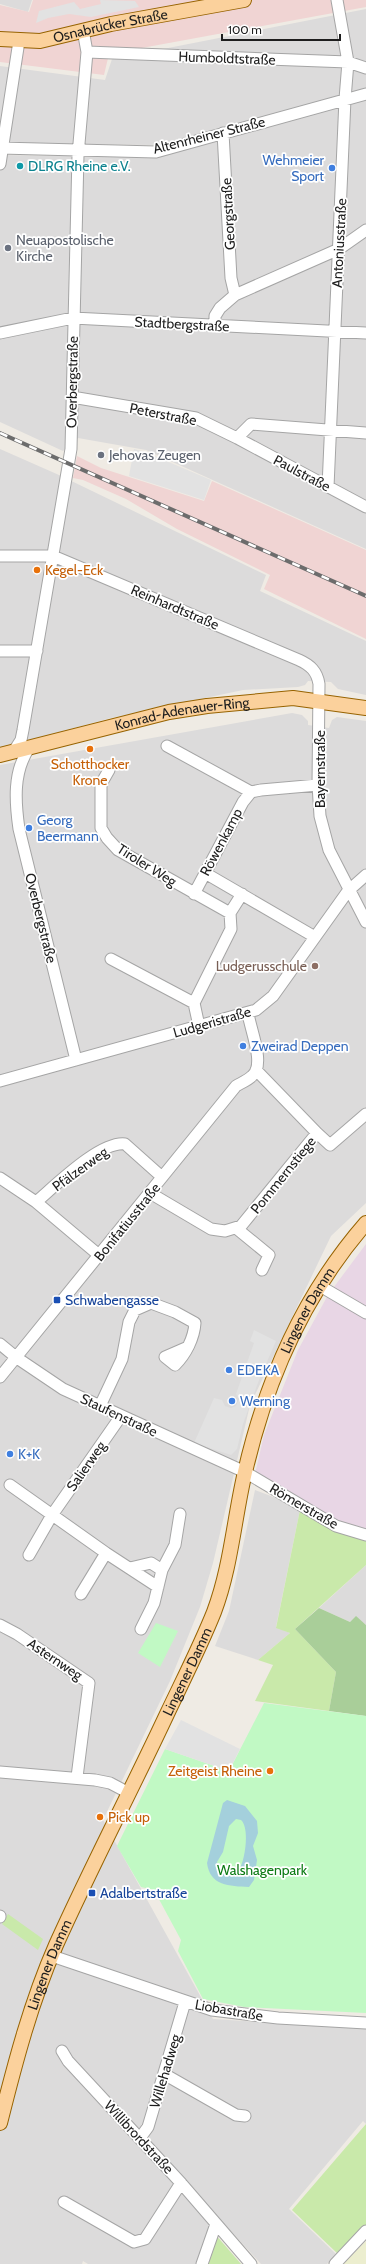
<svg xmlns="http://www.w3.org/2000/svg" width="366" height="2264" viewBox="0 0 366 2264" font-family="Cabin,sans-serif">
<rect width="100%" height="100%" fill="#efebe4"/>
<path fill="#dcdbdb" d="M 0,0 L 32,0 L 28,12 L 0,4 Z
M 366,9 L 366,91 L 160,145 L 0,144 L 0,66 L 105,80 L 112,59 Z
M 366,99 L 366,549 L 146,450 L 78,438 L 63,451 L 0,422 L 0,155 L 156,157 Z
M 0,449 L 59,475 L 266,575 L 260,591 L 366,641 L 366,695 L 338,689 L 331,682 L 308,681 L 305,685 L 298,687 L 243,690 L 111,718 L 0,748 Z
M 292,713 L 302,715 L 308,721 L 308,725 L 329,728 L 332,720 L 337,717 L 366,721 L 366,1203 L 331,1236 L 250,1405 L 213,1563 L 200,1607 L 170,1681 L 103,1820 L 213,2019 L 366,2029 L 366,2124 L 363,2121 L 289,2209 L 336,2254 L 327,2264 L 261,2264 L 217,2216 L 199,2264 L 88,2264 L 83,2261 L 82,2264 L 0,2264 L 0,765 Z
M 255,1490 L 289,1503 L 300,1510 L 276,1627 L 290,1633 L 258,1660 L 215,1646 L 229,1611 Z
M 366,1565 L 366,1625 L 356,1617 L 350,1622 L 319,1608 Z"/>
<path fill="#f0d4d3" d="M 33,0 L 366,0 L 366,7 L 109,54 L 104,75 L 0,62 L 0,5 L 29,12 Z
M 77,456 L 101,468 L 204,501 L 212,481 L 366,550 L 366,639 L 264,589 L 270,575 L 177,529 L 126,499 L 83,480 L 73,478 Z"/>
<path fill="#e8d6e5" d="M 366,1244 L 366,1533 L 337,1525 L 255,1474 L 264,1435 L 298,1350 L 328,1295 Z"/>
<path fill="#eceecf" d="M 366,2241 L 366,2264 L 343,2264 Z"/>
<path fill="#c9e9aa" d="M 300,1510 L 323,1525 L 366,1538 L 366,1565 L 295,1629 L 336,1672 L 329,1711 L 255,1701 L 273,1665 L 258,1660 L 290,1633 L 276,1628 Z
M 8,1914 L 43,1939 L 38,1950 L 2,1924 Z
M 366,2124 L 366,2225 L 339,2255 L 292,2210 Z
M 215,2234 L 241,2264 L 205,2264 Z"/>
<path fill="#a9ce99" d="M 319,1608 L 350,1622 L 356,1616 L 366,1625 L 366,1716 L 329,1711 L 336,1672 L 295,1629 Z"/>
<path fill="#c1f9c4" d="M 156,1623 L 178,1631 L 160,1667 L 138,1653 Z
M 264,1703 L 366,1716 L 366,2013 L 244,2007 L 203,1999 L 178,1951 L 181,1940 L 154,1890 L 141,1887 L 117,1846 L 165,1749 L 229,1771 Z"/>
<path fill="#e2e2e2" d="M 100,0 L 135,1 L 139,7 L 91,17 L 69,14 L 48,18 L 36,23 L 39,11 L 74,2 L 80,9 L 101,4 Z
M 134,449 L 145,452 L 211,480 L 204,500 L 129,476 Z
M 254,1330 L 276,1341 L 259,1380 L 243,1424 L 237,1449 L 231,1455 L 194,1443 L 214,1398 L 222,1400 L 225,1406 L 231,1408 L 236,1406 L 239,1399 L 236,1394 L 254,1343 L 250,1341 Z
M 181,1720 L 240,1749 L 229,1771 L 165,1749 Z"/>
<path fill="#a4d0dc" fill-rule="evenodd" d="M 227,1800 L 245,1806 L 257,1821 L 258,1833 L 253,1846 L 257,1860 L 254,1880 L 249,1887 C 229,1886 210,1886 207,1863 L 223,1803 ZM 236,1819 L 241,1820 C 250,1828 245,1861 239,1870 L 227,1873 L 218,1867 L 217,1862 L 223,1852 L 229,1826 Z"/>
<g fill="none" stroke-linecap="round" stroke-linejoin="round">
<g stroke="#a5a5a5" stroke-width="13">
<path id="minor" d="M 87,52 L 348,62 L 366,68
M 223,133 L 231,278 L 235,295
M 0,148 L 156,152 L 366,94
M 0,164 L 19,41
M 215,325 L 215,316 L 220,308 L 235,295 L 339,249 L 366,230
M 0,333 L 73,318 L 366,333
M 72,397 L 196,418 L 237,438 L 366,507
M 237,438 L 251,424 L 366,433
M 328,487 L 345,99 L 348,62 L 337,0
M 0,556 L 53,556 L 299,660 C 310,665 317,671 319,684 L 318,785 L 320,816 L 329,850 L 366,922
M 0,651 L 37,651
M 167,746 L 251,792
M 29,748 C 13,772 15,801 19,829 L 76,1060
M 14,751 L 21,740 L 23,730 L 71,449 L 78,155 L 87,52 L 83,30
M 109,770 L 101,784 L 101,828 L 107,838 L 118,850 L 230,913
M 205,873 L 315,937
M 194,894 L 243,802 L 251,792 L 261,790 L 318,785
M 111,959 L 194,1003
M 199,1026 L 194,1003 L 231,929 L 230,913 L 242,894
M 256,1070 L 317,1133
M 0,1081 L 256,1010 L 273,996 L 348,891 L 366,875
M 0,1178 L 36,1202 L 100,1256
M 150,1193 L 211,1229 L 225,1231 L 241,1226 L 317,1133 L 330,1145 L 366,1114
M 36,1202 C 55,1186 100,1141 125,1144 L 162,1177
M 236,1228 L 269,1255 L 262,1270
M 320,1286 L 366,1313
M 0,1344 L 17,1358 L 63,1389 L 245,1472 L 336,1526 L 366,1535
M 0,1377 L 236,1086 C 241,1083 248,1080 252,1076 C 266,1065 250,1029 248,1013
M 100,1406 L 122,1359 L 129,1322 L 135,1310 L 151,1303 L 175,1312 L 195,1323 C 194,1338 186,1354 175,1365 L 165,1357 L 188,1347
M 10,1485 L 106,1553 L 158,1587
M 29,1555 L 52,1515 L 121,1416
M 130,1568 L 151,1563 L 162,1570
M 81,1594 L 106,1553
M 0,1625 L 17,1634 L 89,1683 L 77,1777
M 141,1629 L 154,1603 L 162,1570 L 175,1545 L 180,1514
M 0,1772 L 95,1780 L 110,1783 L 129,1793
M 0,1916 L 0,1917
M 52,1956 L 212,2010 L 278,2018 L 366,2023
M 62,2051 L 68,2061 L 181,2183 L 251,2264
M 164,2074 L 236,2115 L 245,2116
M 140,2138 L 148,2127 L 185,2002
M 64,2202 L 134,2242 L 145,2239 L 181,2183
M 202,2264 L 216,2224
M 335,2264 L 366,2231"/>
</g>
<g stroke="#976301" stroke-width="16">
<g id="major">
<path id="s1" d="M 0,39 L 40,41 L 111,24 L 244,0"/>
<path id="s2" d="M 0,755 L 169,712 L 207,706 L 293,698 L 366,708"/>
<path id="s3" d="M 0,2123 C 15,2063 31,2002 56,1945 C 91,1867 131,1791 167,1714 C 183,1680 200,1647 214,1612 C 231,1567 234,1519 245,1472 C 266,1381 304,1294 366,1223"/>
</g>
</g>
<use href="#minor" stroke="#fff" stroke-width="11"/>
<use href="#major" stroke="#fbd19c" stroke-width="14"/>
<g stroke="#6c6c6c" stroke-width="4">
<path id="rail" d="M 0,433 L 366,596"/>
</g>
<use href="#rail" stroke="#fff" stroke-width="2.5" stroke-dasharray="8" stroke-linecap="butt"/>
</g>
<circle fill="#0f9aa8" stroke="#fff" stroke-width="1.5" cx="20" cy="166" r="4"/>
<g fill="#3f7fe0" stroke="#fff" stroke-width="1.5">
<circle cx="332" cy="168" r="4"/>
<circle cx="29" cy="828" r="4"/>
<circle cx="243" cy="1046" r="4"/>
<circle cx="229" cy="1370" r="4"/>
<circle cx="232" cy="1401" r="4"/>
<circle cx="10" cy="1454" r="4"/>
</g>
<g fill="#6b7280" stroke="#fff" stroke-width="1.5">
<circle cx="8" cy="248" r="4"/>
<circle cx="101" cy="455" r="4"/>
</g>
<g fill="#e8710a" stroke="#fff" stroke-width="1.5">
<circle cx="37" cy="570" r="4"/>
<circle cx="90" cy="749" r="4"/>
<circle cx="270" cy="1771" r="4"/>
<circle cx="100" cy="1817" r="4"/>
</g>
<circle fill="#8d6e63" stroke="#fff" stroke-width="1.5" cx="315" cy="966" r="4"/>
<g fill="#1a4fb4" stroke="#fff" stroke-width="1.5">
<rect x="53" y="1296" width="8" height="8" rx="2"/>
<rect x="88" y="1889" width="8" height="8" rx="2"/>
</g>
<g text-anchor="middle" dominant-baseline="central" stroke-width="3.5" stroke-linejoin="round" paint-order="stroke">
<g font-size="14" fill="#1e1e1e" stroke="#fff">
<text stroke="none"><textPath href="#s1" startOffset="112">Osnabrücker Straße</textPath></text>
<text transform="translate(227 58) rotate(2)">Humboldtstraße</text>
<text transform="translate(209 135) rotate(-14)">Altenrheiner Straße</text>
<text transform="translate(228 214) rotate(-93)">Georgstraße</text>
<text transform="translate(339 243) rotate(-87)">Antoniusstraße</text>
<text transform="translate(182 324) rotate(3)">Stadtbergstraße</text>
<text transform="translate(72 382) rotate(-89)">Overbergstraße</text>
<text transform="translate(163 414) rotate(11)">Peterstraße</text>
<text transform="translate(302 473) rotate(28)">Paulstraße</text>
<text transform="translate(175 607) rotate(23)">Reinhardtstraße</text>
<text stroke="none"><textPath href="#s2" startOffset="187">Konrad-Adenauer-Ring</textPath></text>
<text transform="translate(320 769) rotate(-90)">Bayernstraße</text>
<text transform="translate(221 842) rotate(-62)">Röwenkamp</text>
<text transform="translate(147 865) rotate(32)">Tiroler Weg</text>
<text transform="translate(41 918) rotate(76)">Overbergstraße</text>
<text transform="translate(212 1022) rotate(-16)">Ludgeristraße</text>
<text transform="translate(80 1169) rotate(-36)">Pfälzerweg</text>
<text transform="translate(283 1175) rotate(-51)">Pommernstiege</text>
<text transform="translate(127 1222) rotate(-51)">Bonifatiusstraße</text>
<text stroke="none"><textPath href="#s3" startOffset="873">Lingener Damm</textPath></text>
<text transform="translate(119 1415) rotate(25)">Staufenstraße</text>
<text transform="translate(86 1466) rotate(-55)">Salierweg</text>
<text transform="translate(304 1506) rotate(30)">Römerstraße</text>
<text transform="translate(55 1659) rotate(34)">Asternweg</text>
<text stroke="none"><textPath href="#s3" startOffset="490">Lingener Damm</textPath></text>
<text stroke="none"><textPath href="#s3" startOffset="166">Lingener Damm</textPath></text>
<text transform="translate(229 2010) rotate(10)">Liobastraße</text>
<text transform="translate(165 2071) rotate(-73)">Willehadweg</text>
<text transform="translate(139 2137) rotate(47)">Willibrordstraße</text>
</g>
<g font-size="14" fill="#366cbe" stroke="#fff" text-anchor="start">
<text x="324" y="160" text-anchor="end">Wehmeier<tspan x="324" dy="16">Sport</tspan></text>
<text x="37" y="820">Georg<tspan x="37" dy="16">Beermann</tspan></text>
<text x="251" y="1046">Zweirad Deppen</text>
<text x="237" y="1370">EDEKA</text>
<text x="240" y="1401">Werning</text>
<text x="18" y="1454">K+K</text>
</g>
<g font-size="14" fill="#0d838f" stroke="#fff" text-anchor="start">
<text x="28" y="166">DLRG Rheine e.V.</text>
</g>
<g font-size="14" fill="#5b616d" stroke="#fff" text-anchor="start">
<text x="16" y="240">Neuapostolische<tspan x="16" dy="16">Kirche</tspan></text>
<text x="109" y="455">Jehovas Zeugen</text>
</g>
<g font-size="14" fill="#c56008" stroke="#fff" text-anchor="start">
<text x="45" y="570">Kegel-Eck</text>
<text x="90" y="764" text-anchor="middle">Schotthocker<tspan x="90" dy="16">Krone</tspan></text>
<text x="262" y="1771" text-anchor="end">Zeitgeist Rheine</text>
<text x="108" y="1817">Pick up</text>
</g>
<g font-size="14" fill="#785e54" stroke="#fff" text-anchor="end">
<text x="307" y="966">Ludgerusschule</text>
</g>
<g font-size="14" fill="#164399" stroke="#fff" text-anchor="start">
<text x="65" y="1300">Schwabengasse</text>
<text x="100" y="1893">Adalbertstraße</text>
</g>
<g font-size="14" fill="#0c7b14" stroke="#fff">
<text x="262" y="1870">Walshagenpark</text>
</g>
</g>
<path d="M222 34v6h118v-6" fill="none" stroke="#1e1e1e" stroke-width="2"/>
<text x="228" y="34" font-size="12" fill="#1e1e1e" stroke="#ffffff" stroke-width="3" paint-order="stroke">100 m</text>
</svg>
